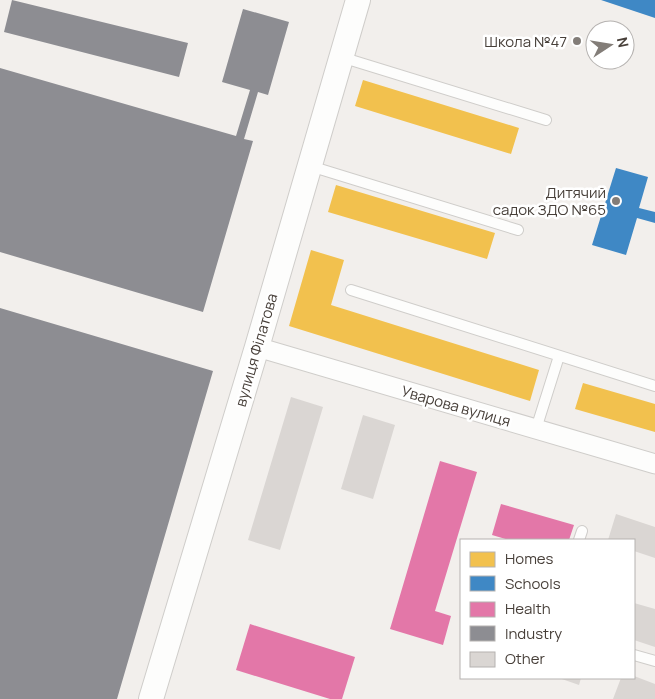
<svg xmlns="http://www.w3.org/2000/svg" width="655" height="699" viewBox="0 0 655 699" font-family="Manrope,sans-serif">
<rect width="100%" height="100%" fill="#f2efec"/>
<path fill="#f2c14e" d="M 363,80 L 519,128 L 511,154 L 355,106 Z
M 336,185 L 495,233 L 487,259 L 328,212 Z
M 311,250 L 344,260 L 331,305 L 539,370 L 530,401 L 289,326 Z
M 583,383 L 655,404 L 655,432 L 575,409 Z"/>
<path fill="#3f88c5" d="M 601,0 L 655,0 L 655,18 Z
M 616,168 L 648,177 L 639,208 L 655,212 L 655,223 L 637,218 L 626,255 L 592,245 Z"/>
<path fill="#e377a8" d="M 440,461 L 477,472 L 435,611 L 451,616 L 443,645 L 390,629 Z
M 501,504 L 574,525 L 569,540 L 509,540 L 492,535 Z
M 250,624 L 355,657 L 342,699 L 330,699 L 236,670 Z"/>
<path fill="#8d8d92" d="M 12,0 L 188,43 L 179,77 L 4,32 Z
M 243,9 L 289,22 L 268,95 L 258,92 L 244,139 L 253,141 L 203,312 L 0,252 L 0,68 L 236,136 L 250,90 L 222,82 Z
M 0,308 L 213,371 L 117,699 L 0,699 Z"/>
<path fill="#dad6d3" d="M 291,397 L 323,407 L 280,550 L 248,540 Z
M 363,415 L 395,425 L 373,499 L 341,489 Z
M 616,514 L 655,527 L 655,558 L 634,551 L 634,540 L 608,540 Z
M 634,603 L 655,609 L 655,647 L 634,640 Z
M 634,676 L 655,684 L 655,699 L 613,699 L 621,678 Z
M 559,678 L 581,678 L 579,685 Z"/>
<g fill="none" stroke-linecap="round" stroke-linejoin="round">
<g stroke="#cfcdca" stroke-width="12">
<path id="service" d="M 341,57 L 546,120
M 310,166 L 518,230
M 351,290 L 655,386
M 536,429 L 559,356
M 579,540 L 582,531
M 634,655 L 655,661"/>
</g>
<g stroke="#cfcdca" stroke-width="21">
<path id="minor" d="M 257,347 L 655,464"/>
</g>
<g stroke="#cfcdca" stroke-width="26">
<path id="tertiary" d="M 151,699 L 257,347 L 358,0"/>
</g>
<use href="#service" stroke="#fdfdfc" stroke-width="10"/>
<use href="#minor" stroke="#fdfdfc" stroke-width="19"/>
<use href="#tertiary" stroke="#fdfdfc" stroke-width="24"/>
</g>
<g fill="#837d78" stroke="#fff" stroke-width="2">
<circle cx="577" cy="41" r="5"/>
<circle cx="616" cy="201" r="5"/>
</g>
<g text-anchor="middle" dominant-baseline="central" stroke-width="5" stroke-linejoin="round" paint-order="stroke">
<g font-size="15" fill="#473f39" stroke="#fff" text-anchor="end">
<text x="567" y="41">Школа №47</text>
<text x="606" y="192">Дитячий<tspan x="606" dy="17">садок ЗДО №65</tspan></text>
</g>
<g font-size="15" fill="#473f39" stroke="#fff">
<text transform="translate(256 350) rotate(-74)">вулиця Філатова</text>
<text transform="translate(456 406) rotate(16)">Уварова вулиця</text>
</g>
</g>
<rect x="460" y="539" width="175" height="140" fill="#ffffff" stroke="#b5b2b0"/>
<rect x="470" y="552" width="25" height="15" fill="#f2c14e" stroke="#b5b2b0"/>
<text x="505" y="564" font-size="15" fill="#473f39">Homes</text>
<rect x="470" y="576" width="25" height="15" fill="#3f88c5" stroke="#b5b2b0"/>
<text x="505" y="589" font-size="15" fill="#473f39">Schools</text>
<rect x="470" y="602" width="25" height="15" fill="#e377a8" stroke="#b5b2b0"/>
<text x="505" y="614" font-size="15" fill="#473f39">Health</text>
<rect x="470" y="626" width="25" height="15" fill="#8d8d92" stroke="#b5b2b0"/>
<text x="505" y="639" font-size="15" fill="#473f39">Industry</text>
<rect x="470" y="652" width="25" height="15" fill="#dad6d3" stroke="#b5b2b0"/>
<text x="505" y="664" font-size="15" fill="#473f39">Other</text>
<g transform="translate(610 45) rotate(78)"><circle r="24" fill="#ffffff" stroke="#b5b2b0"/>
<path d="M0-4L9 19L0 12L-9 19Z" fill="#837d78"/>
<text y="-8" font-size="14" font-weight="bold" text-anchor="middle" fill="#473f39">N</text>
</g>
</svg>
